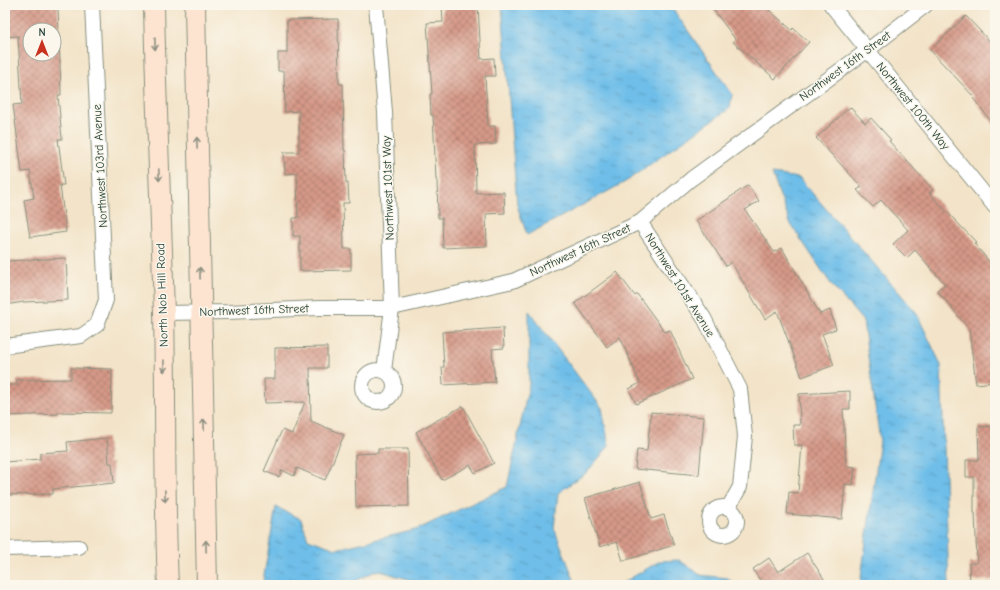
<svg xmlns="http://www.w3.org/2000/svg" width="1000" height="590" viewBox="0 0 1000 590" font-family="'Comic Neue',sans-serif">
<defs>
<pattern id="water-ripples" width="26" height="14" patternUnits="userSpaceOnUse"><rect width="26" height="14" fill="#6ebee9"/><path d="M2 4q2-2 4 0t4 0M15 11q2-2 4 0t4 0" fill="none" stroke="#5a9cbe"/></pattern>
<pattern id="building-cross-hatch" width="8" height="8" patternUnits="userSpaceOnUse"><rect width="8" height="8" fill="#d69988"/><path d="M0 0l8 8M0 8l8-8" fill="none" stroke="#ad7e70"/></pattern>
</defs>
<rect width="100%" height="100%" fill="#fbf7ec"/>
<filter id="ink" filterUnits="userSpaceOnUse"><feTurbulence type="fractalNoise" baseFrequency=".025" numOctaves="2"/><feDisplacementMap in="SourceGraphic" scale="8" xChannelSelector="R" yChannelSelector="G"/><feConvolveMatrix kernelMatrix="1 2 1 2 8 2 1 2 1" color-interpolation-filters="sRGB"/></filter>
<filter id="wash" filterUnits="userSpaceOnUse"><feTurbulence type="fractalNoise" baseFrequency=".012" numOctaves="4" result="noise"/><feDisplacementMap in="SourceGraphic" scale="16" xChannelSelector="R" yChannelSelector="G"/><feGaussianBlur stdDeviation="0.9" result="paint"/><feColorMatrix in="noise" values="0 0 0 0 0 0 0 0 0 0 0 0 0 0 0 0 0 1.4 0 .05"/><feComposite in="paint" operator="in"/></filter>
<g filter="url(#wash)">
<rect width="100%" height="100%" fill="#f3e4c9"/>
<path fill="url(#water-ripples)" stroke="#467e8e" d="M 502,5 L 670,5 L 732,94 L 730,108 L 625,182 L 527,235 L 517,205 Z
M 772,174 L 799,178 L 916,312 L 941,365 L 949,585 L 860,585 L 880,441 L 863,321 L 831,284 L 790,223 Z
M 529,311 L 602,408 L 609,446 L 587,472 L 558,493 L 554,528 L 576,585 L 428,585 L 377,570 L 348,585 L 267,585 L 263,581 L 276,507 L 301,519 L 308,539 L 336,549 L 416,530 L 507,487 L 529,385 Z
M 679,560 L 700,575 L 727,578 L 736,585 L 619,585 L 660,561 Z"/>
<g id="blocks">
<path fill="url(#building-cross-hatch)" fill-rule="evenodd" d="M 5,5 L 58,5 L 61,95 L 58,95 L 62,139 L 58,139 L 64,185 L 60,185 L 66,232 L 30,237 L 24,200 L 34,198 L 30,171 L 22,172 L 13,105 L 22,104 L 18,36 L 5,37 ZM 30,30 L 54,30 L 54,54 L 30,54 Z
M 442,5 L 478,5 L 481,59 L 494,58 L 495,76 L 485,76 L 488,126 L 495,126 L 496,144 L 475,145 L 476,193 L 504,192 L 505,213 L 486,214 L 487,246 L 443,248 L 442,218 L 438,218 L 437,180 L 436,180 L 433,115 L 431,115 L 430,94 L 432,94 L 427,23 L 443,22 Z
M 710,5 L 763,5 L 792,30 L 793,28 L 809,42 L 775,79 L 733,42 L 735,39 Z
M 966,16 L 995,47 L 995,126 L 973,98 L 974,97 L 930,50 Z
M 338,19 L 339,84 L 343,84 L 344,150 L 345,150 L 346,183 L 348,183 L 349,203 L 343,203 L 344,249 L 351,249 L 351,270 L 300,271 L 300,236 L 293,236 L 293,218 L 298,218 L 297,173 L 285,174 L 284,152 L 299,152 L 299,111 L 285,112 L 284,71 L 278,71 L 278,53 L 287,53 L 287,20 Z
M 850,107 L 865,123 L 871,118 L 891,140 L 889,141 L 933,190 L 929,193 L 976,242 L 974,243 L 995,269 L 995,382 L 976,384 L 969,329 L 937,290 L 945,284 L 915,250 L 907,258 L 893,244 L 908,230 L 881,200 L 873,207 L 857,190 L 862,187 L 816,138 Z
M 748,185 L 759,201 L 745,210 L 774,252 L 782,248 L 820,314 L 830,310 L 836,329 L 822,334 L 834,365 L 802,377 L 777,311 L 765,319 L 731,262 L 726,266 L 696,221 Z
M 66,258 L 68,300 L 24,302 L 5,305 L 5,261 Z
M 617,272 L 635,296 L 637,294 L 665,332 L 670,330 L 692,379 L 636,404 L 629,389 L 640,383 L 620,337 L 607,347 L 575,303 Z
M 503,328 L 504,348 L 492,349 L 495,382 L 443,385 L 442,367 L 444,367 L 442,332 Z
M 327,347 L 327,368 L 310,368 L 311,421 L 344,435 L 325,480 L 297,468 L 294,476 L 282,470 L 279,477 L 264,471 L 282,430 L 292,434 L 305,402 L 265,403 L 264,379 L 275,379 L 275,348 Z
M 71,368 L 112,369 L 111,413 L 58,412 L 58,414 L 5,416 L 5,385 L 17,385 L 17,380 L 71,379 Z
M 850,391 L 850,409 L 843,409 L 846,466 L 855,467 L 853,485 L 845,484 L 842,519 L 787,514 L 789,492 L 798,493 L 802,445 L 794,445 L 793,425 L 800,425 L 799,394 Z
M 463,406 L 494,463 L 475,473 L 470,465 L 442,480 L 416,432 Z
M 651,412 L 704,417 L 699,475 L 635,469 L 637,450 L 647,451 Z
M 995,426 L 995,580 L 970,581 L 969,563 L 977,563 L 975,513 L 974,513 L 974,477 L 966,477 L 966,460 L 979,460 L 978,427 Z
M 107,438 L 109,463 L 112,463 L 114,483 L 53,489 L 53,494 L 5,495 L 5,462 L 40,459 L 40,453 L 68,451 L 67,442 Z
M 378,449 L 408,449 L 409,506 L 356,507 L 355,454 L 378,453 Z
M 640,482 L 651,519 L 664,515 L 674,545 L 623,561 L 617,542 L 600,547 L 585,498 Z
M 807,553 L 828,585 L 757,585 L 761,582 L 753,569 L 769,558 L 778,572 Z"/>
</g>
</g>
<g filter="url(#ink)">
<use href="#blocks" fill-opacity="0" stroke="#89907e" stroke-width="1"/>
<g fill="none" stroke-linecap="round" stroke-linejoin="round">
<g stroke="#89907e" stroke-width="16">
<path id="street" d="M 376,5 L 385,112 L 392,308 L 384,371
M 831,5 L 995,207
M 640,222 L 704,318 L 740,389 L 745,436 L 740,487 L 728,508
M 164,313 L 228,312 L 319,308 L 392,308 L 513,281 L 640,222 L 691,179 L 868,50 L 926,5
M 5,346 L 81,336 L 97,325 L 106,300 L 92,5
M362 386a16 16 0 1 1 32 0a16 16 0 1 1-32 0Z
M709 521a14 14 0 1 1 28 0a14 14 0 1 1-28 0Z
M 5,549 L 79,547"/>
</g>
<g stroke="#89907e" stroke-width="22">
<path id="secondary" d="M 154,5 C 156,108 161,210 164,313 C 166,404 164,494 168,585
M 195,5 L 207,585"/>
</g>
<use href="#street" stroke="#fff" stroke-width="14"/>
<use href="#secondary" stroke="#fde4d0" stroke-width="20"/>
</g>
<defs><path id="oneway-shaft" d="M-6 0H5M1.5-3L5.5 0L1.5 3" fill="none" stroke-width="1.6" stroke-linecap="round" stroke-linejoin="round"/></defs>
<g stroke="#8e9082">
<use href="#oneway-shaft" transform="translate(155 44) rotate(89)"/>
<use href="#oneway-shaft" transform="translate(197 143) rotate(-91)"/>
<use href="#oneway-shaft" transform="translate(159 175) rotate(88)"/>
<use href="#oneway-shaft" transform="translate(200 273) rotate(-91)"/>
<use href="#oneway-shaft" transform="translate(164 366) rotate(89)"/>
<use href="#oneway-shaft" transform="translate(204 425) rotate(-92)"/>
<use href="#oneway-shaft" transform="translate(165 496) rotate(89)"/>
<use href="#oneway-shaft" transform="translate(206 546) rotate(-91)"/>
</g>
</g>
<g text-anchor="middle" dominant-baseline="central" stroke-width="3" stroke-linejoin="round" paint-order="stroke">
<g font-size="12" fill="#1f3d34" stroke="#fbf7ec">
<text transform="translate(845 66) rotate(-36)">Northwest 16th Street</text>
<text transform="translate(913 106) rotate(51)">Northwest 100th Way</text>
<text transform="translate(100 166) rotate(-93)">Northwest 103rd Avenue</text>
<text transform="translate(388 188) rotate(-92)">Northwest 101st Way</text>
<text transform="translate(580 250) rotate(-25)">Northwest 16th Street</text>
<text transform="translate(680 285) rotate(58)">Northwest 101st Avenue</text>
<text transform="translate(162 295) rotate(-92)">North Nob Hill Road</text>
<text transform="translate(254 310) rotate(-2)">Northwest 16th Street</text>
</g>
</g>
<rect width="1000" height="590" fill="none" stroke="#fbf7ec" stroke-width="20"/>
<g transform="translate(42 42)"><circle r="19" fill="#fbf7ec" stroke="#a3ada2"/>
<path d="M0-3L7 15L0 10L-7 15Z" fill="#c8321e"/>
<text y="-6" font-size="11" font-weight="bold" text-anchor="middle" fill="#1f3d34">N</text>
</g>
</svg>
